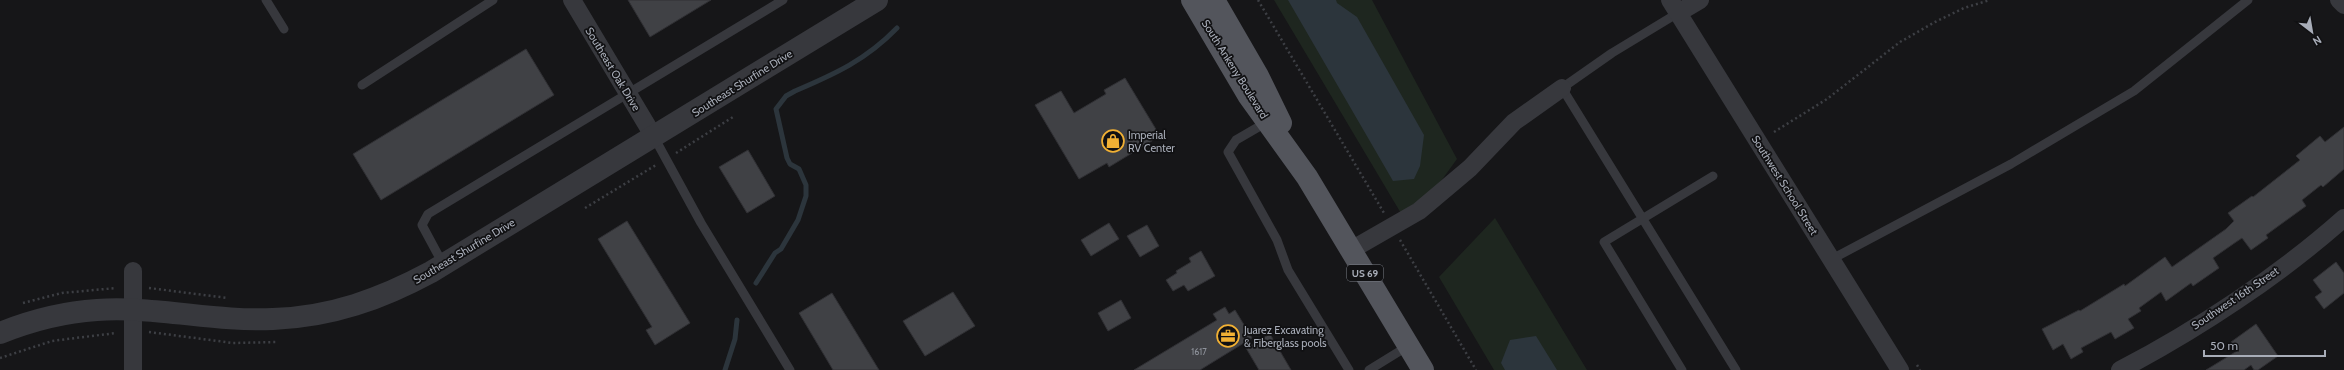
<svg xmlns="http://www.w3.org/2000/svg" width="2344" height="370" viewBox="0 0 2344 370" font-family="Cabin,sans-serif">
<rect width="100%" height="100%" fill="#161618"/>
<path fill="#1e261f" d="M 1274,0 L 1372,0 L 1457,159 L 1428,199 L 1402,215 Z
M 1495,218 L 1587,370 L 1494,370 L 1439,277 Z"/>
<path fill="#2c353c" d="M 1288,0 L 1336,0 L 1337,3 L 1357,17 L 1424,135 L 1420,166 L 1414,179 L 1393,181 Z
M 1536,336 L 1557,370 L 1505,370 L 1501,363 L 1510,340 Z"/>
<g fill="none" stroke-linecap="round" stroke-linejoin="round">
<path stroke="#2c353c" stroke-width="5" d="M 756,283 L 775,253 L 781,249 L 798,220 L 806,196 L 806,185 L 799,169 L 790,164 L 787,158 L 776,109 L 786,96 L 795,91 C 835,74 866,60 897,28
M 725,370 L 735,339 L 737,320"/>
</g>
<path fill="#404145" stroke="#303034" d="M 628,0 L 711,0 L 650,37 Z
M 526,49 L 554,95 L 381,200 L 353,154 Z
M 1125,78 L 1160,136 L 1109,167 L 1107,163 L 1079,179 L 1035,105 L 1061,91 L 1074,113 L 1106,94 L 1104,90 Z
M 2344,127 L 2344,169 L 2323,187 L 2321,185 L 2302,200 L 2306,206 L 2266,235 L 2268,238 L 2251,250 L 2242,238 L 2236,242 L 2213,258 L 2219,268 L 2193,286 L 2191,283 L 2166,301 L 2161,292 L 2139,308 L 2141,311 L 2128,319 L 2134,328 L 2115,339 L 2111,332 L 2081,348 L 2083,352 L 2071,359 L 2063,344 L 2053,350 L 2042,329 L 2079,310 L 2080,311 L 2124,284 L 2125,286 L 2165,257 L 2172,267 L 2226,229 L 2234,221 L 2228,213 L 2252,196 L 2253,197 L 2300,160 L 2296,156 L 2320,136 L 2325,142 Z
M 748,150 L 775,196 L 747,213 L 719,167 Z
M 627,221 L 690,323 L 655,345 L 646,330 L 652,327 L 598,239 Z
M 1109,223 L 1119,239 L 1091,256 L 1081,240 Z
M 1147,225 L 1159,246 L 1140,257 L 1127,236 Z
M 1201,251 L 1215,276 L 1188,291 L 1184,285 L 1173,291 L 1166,280 L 1177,273 L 1176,271 L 1191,262 L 1189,258 Z
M 2336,262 L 2344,273 L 2344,293 L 2324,309 L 2315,297 L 2322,292 L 2313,280 Z
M 953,292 L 975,326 L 925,356 L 903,321 Z
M 832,293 L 879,370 L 833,370 L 799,313 Z
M 1121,300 L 1131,318 L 1108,331 L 1098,313 Z
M 1225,307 L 1229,314 L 1235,310 L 1252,338 L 1200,370 L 1134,370 L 1217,320 L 1213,314 Z
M 2256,324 L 2278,356 L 2258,370 L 2254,370 L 2251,365 L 2244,370 L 2206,370 L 2237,351 L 2231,342 Z
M 1270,334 L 1291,370 L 1259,370 L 1246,348 Z"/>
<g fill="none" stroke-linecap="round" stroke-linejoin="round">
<path stroke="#3d3f44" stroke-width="2.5" stroke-dasharray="2 3" stroke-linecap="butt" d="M 1258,0 L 1384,213
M 1774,132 L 1827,99 L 1900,42 L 1935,22 L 1964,8 L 1990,0
M 676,153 L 733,117
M 585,208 L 656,165
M 1400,240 L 1476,370
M 149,288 L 228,298
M 23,303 L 62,293 L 116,288
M 149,332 L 233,343 L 278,342
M 0,358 L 52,341 L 116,333
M 1917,365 L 1920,370"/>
<path stroke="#37383d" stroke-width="9" d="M 266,0 L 284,29
M 1678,13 L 1612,53 L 1562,88 L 1736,370
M 362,85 L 493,0
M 1267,122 L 1236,140 L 1228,152 L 1277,240 L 1288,270 L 1349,370
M 654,137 L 701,223 L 790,370
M 1832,259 L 2011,164 L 2134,91 L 2248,0
M 443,264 L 422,225 L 428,214 L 783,0
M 1369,370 L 1408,346
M 1682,370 L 1604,242 L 1713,176"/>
<path stroke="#37383d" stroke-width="18" d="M 572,0 L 654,137
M 1670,0 L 1900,370
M 2339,0 L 2344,5
M 1678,13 L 1700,0
M 1351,250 L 1419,211 L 1470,168 L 1514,122 L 1562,88
M 133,370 L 133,271
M 2120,370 C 2197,330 2280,275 2344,218"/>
<path stroke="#37383d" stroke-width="22" d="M 0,333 C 30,321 65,312 97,310 C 156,306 215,322 273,319 C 331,317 381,299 431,272 L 877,0"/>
<path stroke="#53555c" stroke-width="22" d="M 1192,0 L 1248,95 L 1307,177 L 1423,370
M 1214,0 L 1258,76 L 1281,123"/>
</g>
<defs>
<g id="shop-ring" transform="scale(1.15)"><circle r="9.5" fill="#111113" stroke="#f2b134" stroke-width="1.5"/><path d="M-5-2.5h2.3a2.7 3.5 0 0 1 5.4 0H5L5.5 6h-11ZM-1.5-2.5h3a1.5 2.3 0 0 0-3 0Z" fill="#f2b134"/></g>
<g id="office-ring" transform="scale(1.15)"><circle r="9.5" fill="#111113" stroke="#f2b134" stroke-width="1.5"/><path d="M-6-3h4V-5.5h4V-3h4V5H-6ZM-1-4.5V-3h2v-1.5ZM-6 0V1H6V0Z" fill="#f2b134"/></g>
</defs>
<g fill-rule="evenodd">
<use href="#shop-ring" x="1113" y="141"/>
<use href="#office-ring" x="1228" y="336"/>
</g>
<g text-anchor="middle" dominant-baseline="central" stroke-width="3.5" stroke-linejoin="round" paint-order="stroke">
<g font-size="9" fill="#8e929b">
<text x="1199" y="351">1617</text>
</g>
<rect fill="#111113" stroke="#7b7e86" stroke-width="1" x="1347" y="265" width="36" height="16" rx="3"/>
<g font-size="10" font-weight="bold" fill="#a8adb8">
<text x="1365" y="273">US 69</text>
</g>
<g font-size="11" fill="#a8adb8" stroke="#111113">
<text transform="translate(613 69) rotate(59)">Southeast Oak Drive</text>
<text transform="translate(1235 69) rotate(58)">South Ankeny Boulevard</text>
<text transform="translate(742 83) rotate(-32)">Southeast Shurfine Drive</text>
<text transform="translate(1785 185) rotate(58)">Southwest School Street</text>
<text transform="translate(464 251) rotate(-31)">Southeast Shurfine Drive</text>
<text transform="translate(2235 298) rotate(-34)">Southwest 16th Street</text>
</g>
<g font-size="11" fill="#a8adb8" stroke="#111113" text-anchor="start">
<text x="1128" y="135">Imperial<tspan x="1128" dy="13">RV Center</tspan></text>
<text x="1244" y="330">Juarez Excavating<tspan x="1244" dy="13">&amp; Fiberglass pools</tspan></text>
</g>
</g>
<g transform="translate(2312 32) rotate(149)" stroke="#111113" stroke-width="3" paint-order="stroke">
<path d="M0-3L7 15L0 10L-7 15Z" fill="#a8adb8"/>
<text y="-6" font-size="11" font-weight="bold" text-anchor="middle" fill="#a8adb8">N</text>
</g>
<path d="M2204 350v6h121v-6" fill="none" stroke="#a8adb8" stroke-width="2"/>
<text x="2210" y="350" font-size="12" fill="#a8adb8" stroke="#111113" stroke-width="3" paint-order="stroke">50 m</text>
</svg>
